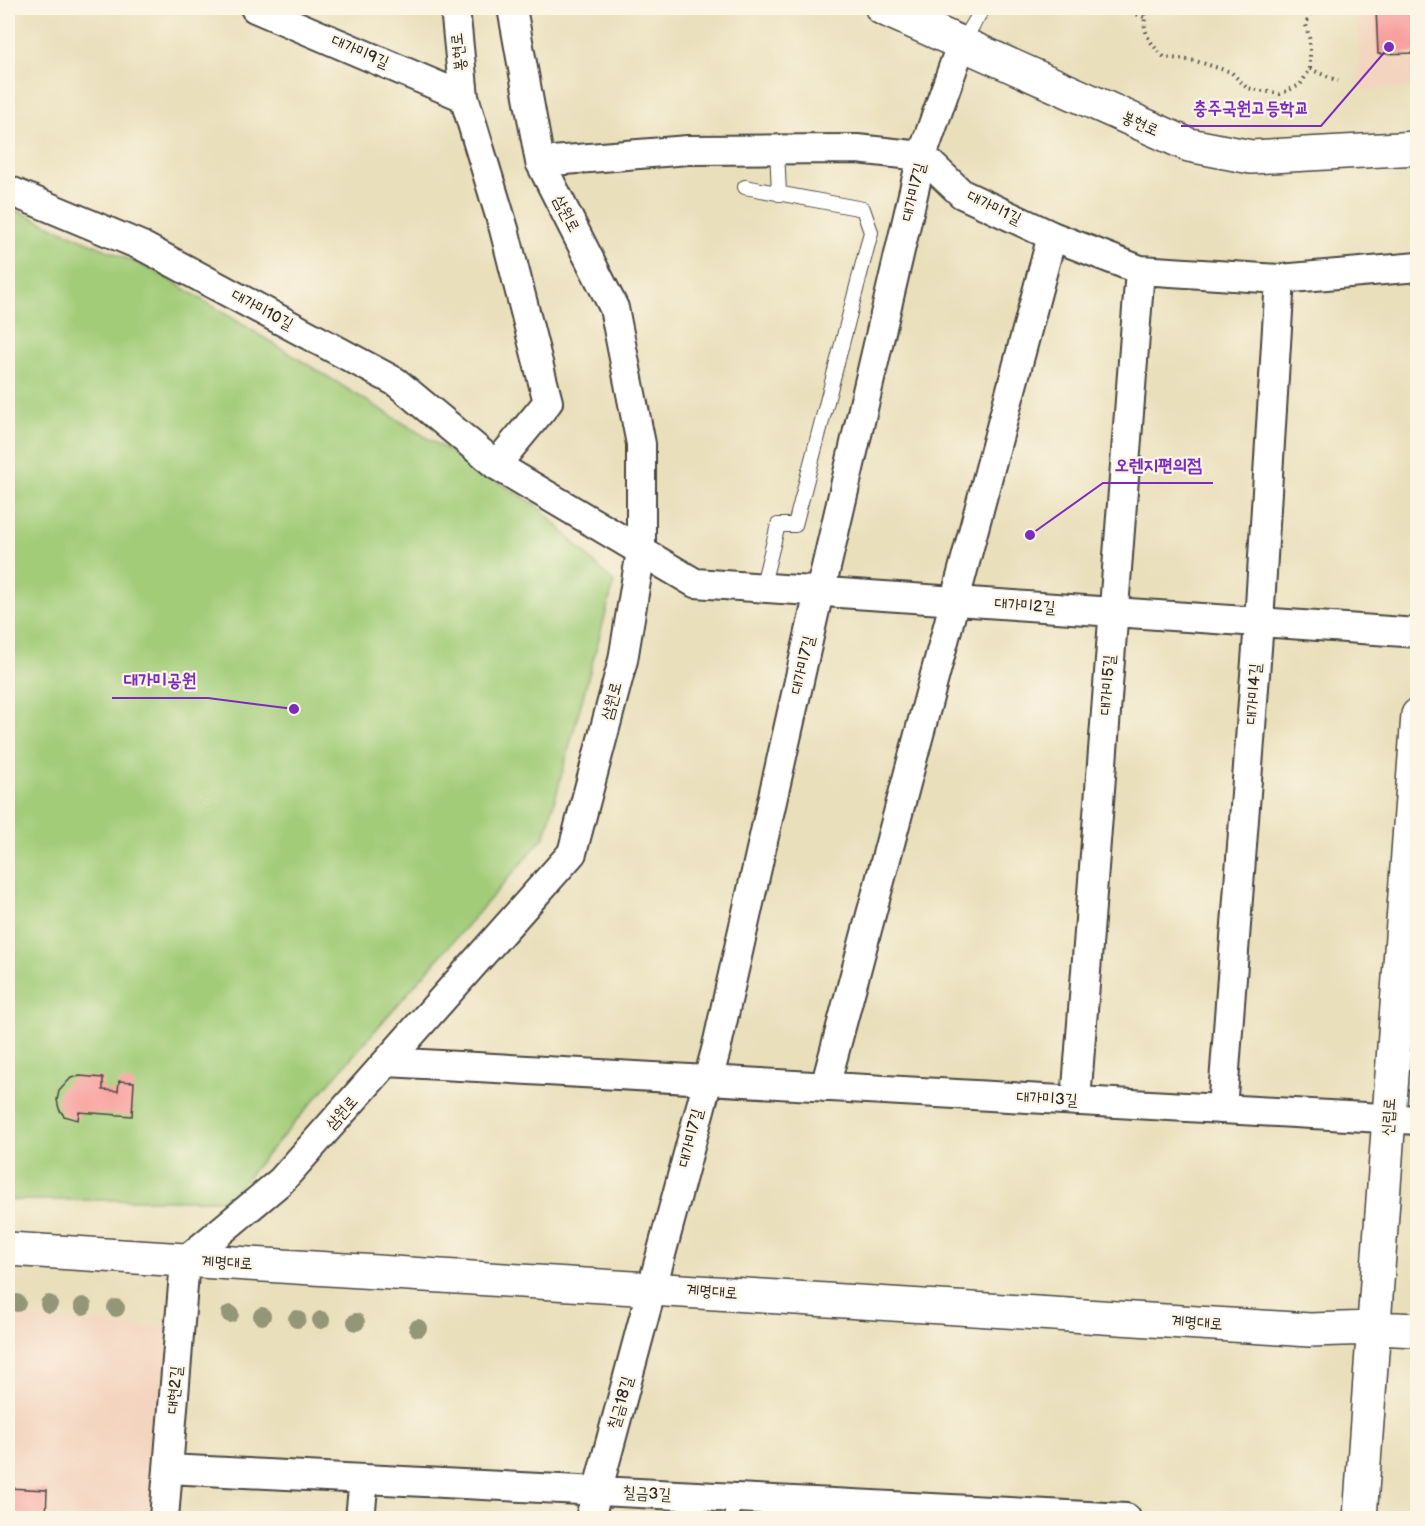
<svg xmlns="http://www.w3.org/2000/svg" width="1425" height="1526" viewBox="0 0 1425 1526" font-family="'Balsamiq Sans','Poor Story',sans-serif">
<rect width="100%" height="100%" fill="#fcf5e5"/>
<filter id="ink" filterUnits="userSpaceOnUse"><feTurbulence type="fractalNoise" baseFrequency=".0167" numOctaves="2"/><feDisplacementMap in="SourceGraphic" scale="12" xChannelSelector="R" yChannelSelector="G"/><feConvolveMatrix kernelMatrix="1 2 1 2 8 2 1 2 1" color-interpolation-filters="sRGB"/></filter>
<filter id="wash" filterUnits="userSpaceOnUse"><feTurbulence type="fractalNoise" baseFrequency=".008" numOctaves="4" result="noise"/><feDisplacementMap in="SourceGraphic" scale="24" xChannelSelector="R" yChannelSelector="G"/><feGaussianBlur stdDeviation="1.35" result="paint"/><feColorMatrix in="noise" values="0 0 0 0 0 0 0 0 0 0 0 0 0 0 0 0 0 1.4 0 .05"/><feComposite in="paint" operator="in"/></filter>
<g filter="url(#wash)">
<rect width="100%" height="100%" fill="#e9dfbb"/>
<path fill="#f3d4bf" d="M 1358,8 L 1417,8 L 1417,87 L 1361,90 Z
M 8,1316 L 171,1328 L 157,1518 L 8,1518 Z"/>
<path fill="#a2cc78" stroke="#667c52" stroke-width="1.5" d="M 8,207 L 157,272 L 538,506 L 614,583 L 545,836 L 227,1200 L 8,1200 Z"/>
<g id="blocks">
<path fill="#f79f9d" d="M 1376,8 L 1418,8 L 1418,53 L 1378,54 Z
M 80,1076 L 103,1078 L 103,1090 L 118,1091 L 119,1081 L 134,1082 L 132,1116 L 79,1112 L 78,1120 L 64,1116 L 59,1109 L 57,1100 L 59,1091 L 71,1078 Z
M 8,1488 L 47,1490 L 46,1518 L 8,1518 Z"/>
</g>
</g>
<g filter="url(#ink)">
<use href="#blocks" fill-opacity="0" stroke="#484641" stroke-width="1.5"/>
<g fill="none" stroke-linecap="round" stroke-linejoin="round">
<g stroke="#484641" stroke-width="16">
<path id="service" d="M 961,45 L 983,8
M 777,149 L 779,194
M 745,187 L 863,209 L 871,232 L 795,525 L 778,525 L 762,588
M 732,1518 L 732,1498"/>
</g>
<g stroke="#484641" stroke-width="32">
<path id="minor" d="M 255,8 L 464,97
M 455,8 L 464,97 L 504,229 L 548,402 L 496,465
M 540,162 L 688,150 L 857,149 L 922,156 L 962,194 L 1052,236 L 1140,270 L 1280,279 L 1418,267
M 8,190 L 142,246 L 396,382 L 496,465 L 695,583 L 1418,633
M 387,1062 L 1418,1120
M 825,1087 L 1052,236
M 1076,1101 L 1140,270
M 1222,1109 L 1259,622 L 1280,279
M 168,1469 L 1126,1518
M 164,1518 L 185,1261 L 281,1181 L 572,853 L 623,660 L 641,551 L 641,444 L 614,308 L 540,162 L 512,8
M 360,1518 L 364,1479
M 590,1518 L 716,1050 L 819,592 L 824,576 L 922,156 L 961,45"/>
</g>
<g stroke="#484641" stroke-width="36">
<path id="tertiary" d="M 882,8 L 1189,145 L 1251,157 L 1418,148
M 8,1249 L 1310,1330 L 1374,1328 L 1418,1330
M 1360,1518 L 1418,715"/>
</g>
<path stroke="#484641" stroke-width="4" stroke-dasharray="1.5 4.5" stroke-linecap="butt" d="M 1120,8 L 1144,17
M 1148,8 C 1139,29 1149,42 1164,57 L 1196,61 L 1231,72 L 1247,88 L 1280,94 L 1300,85 L 1310,69 L 1310,41 L 1306,25 L 1312,8
M 1022,11 L 1028,8
M 1310,69 L 1338,81"/>
<use href="#service" stroke="#fff" stroke-width="14"/>
<use href="#minor" stroke="#fff" stroke-width="28"/>
<use href="#tertiary" stroke="#fff" stroke-width="33"/>
</g>
<g fill="#949678">
<circle cx="17" cy="1303" r="9"/>
<circle cx="49" cy="1304" r="9"/>
<circle cx="83" cy="1306" r="9"/>
<circle cx="116" cy="1308" r="9"/>
<circle cx="230" cy="1314" r="9"/>
<circle cx="262" cy="1316" r="9"/>
<circle cx="297" cy="1319" r="9"/>
<circle cx="321" cy="1320" r="9"/>
<circle cx="356" cy="1322" r="9"/>
<circle cx="418" cy="1328" r="9"/>
</g>
</g>
<g text-anchor="middle" dominant-baseline="central" stroke-width="4.5" stroke-linejoin="round" paint-order="stroke">
<g font-size="16" fill="#2b2b2b" stroke="#fcf5e5">
<text transform="translate(360 52) rotate(23)">대가미9길</text>
<text transform="translate(459 52) rotate(-96)">봉현로</text>
<text transform="translate(1140 124) rotate(24)">봉현로</text>
<text transform="translate(914 192) rotate(-77)">대가미7길</text>
<text transform="translate(994 208) rotate(26)">대가미1길</text>
<text transform="translate(566 214) rotate(63)">삼원로</text>
<text transform="translate(262 310) rotate(28)">대가미10길</text>
<text transform="translate(1025 606) rotate(4)">대가미2길</text>
<text transform="translate(803 665) rotate(-77)">대가미7길</text>
<text transform="translate(1108 685) rotate(-86)">대가미5길</text>
<text transform="translate(1254 694) rotate(-86)">대가미4길</text>
<text transform="translate(612 701) rotate(-75)">삼원로</text>
<text transform="translate(1047 1099) rotate(3)">대가미3길</text>
<text transform="translate(342 1113) rotate(-48)">삼원로</text>
<text transform="translate(1389 1117) rotate(-86)">신립로</text>
<text transform="translate(691 1138) rotate(-76)">대가미7길</text>
<text transform="translate(227 1263) rotate(3)">계명대로</text>
<text transform="translate(712 1292) rotate(4)">계명대로</text>
<text transform="translate(1197 1323) rotate(4)">계명대로</text>
<text transform="translate(175 1390) rotate(-85)">대현2길</text>
<text transform="translate(621 1403) rotate(-74)">칠금18길</text>
<text transform="translate(647 1494) rotate(3)">칠금3길</text>
</g>
</g>
<path fill="none" stroke="#7b2cbf" stroke-width="2" d="M1389 47L1321 126H1181M1030 535L1103 483H1213M294 709L208 698H112"/>
<g fill="#7b2cbf" stroke="#fcf5e5" stroke-width="2">
<circle cx="1389" cy="47" r="6"/>
<circle cx="1030" cy="535" r="6"/>
<circle cx="294" cy="709" r="6"/>
</g>
<g font-size="18" text-anchor="middle" font-weight="bold" fill="#7b2cbf" stroke="#fcf5e5" stroke-width="4.5" stroke-linejoin="round" paint-order="stroke">
<text x="1251" y="114">충주국원고등학교</text>
<text x="1158" y="471">오렌지편의점</text>
<text x="160" y="686">대가미공원</text>
</g>
<rect width="1425" height="1526" fill="none" stroke="#fcf5e5" stroke-width="30"/>
</svg>
